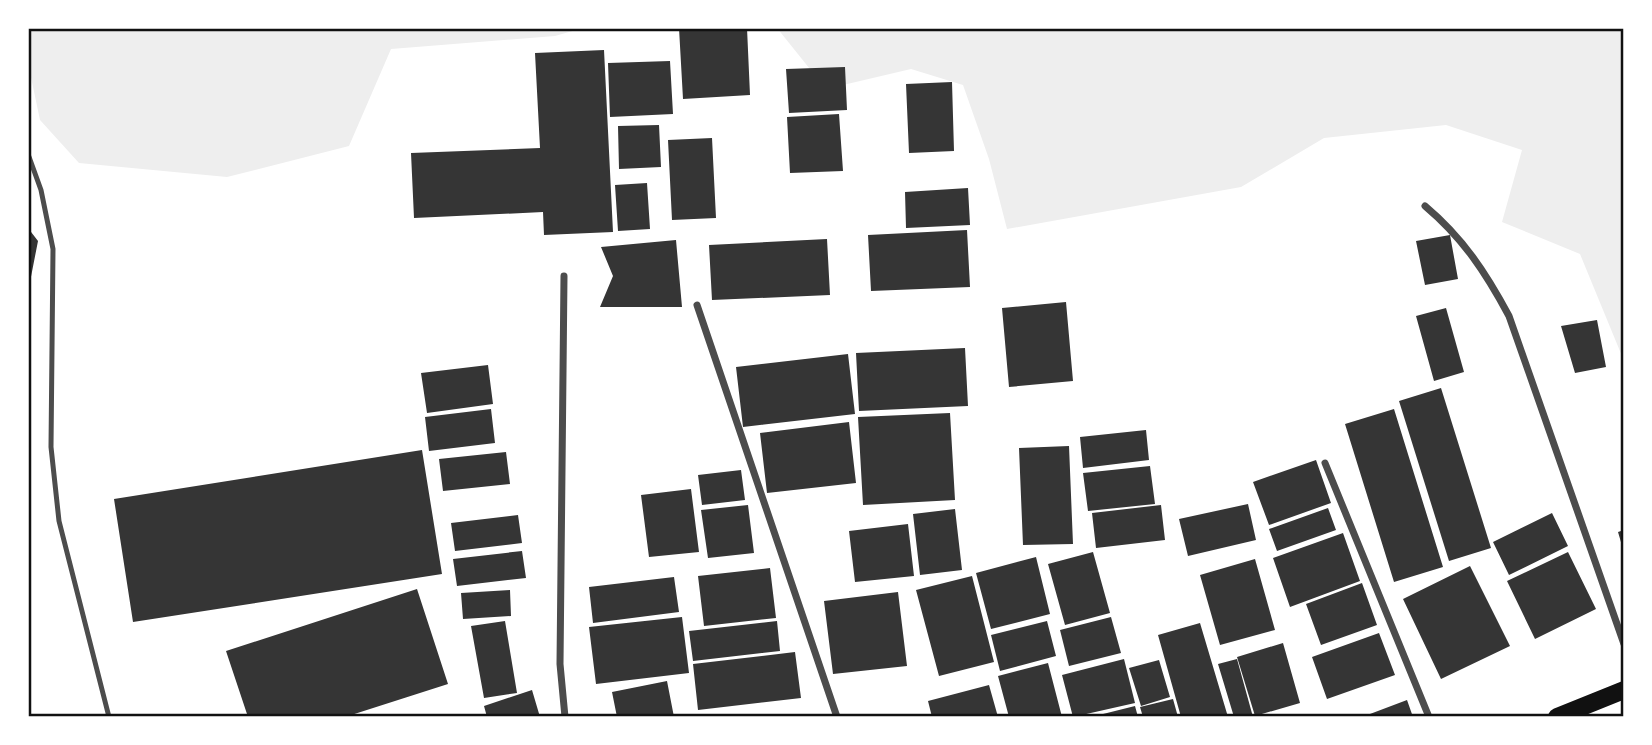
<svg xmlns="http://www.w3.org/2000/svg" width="1652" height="745" viewBox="0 0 1652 745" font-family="Mulish,sans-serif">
<rect width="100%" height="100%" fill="#fff"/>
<path fill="#eee" d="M 28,28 L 583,28 L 555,36 L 391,49 L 349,146 L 227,177 L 79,163 L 40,120 L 28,63 Z
M 777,28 L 1624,28 L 1624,361 L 1580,254 L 1502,222 L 1522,150 L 1446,125 L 1324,138 L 1241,187 L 1007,229 L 989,159 L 963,85 L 911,69 L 826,89 Z"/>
<path fill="#353535" d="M 679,28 L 747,28 L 750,95 L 683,99 Z
M 604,50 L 613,232 L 544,235 L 543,212 L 414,218 L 411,153 L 540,148 L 535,53 Z
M 670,61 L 673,114 L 610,117 L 608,63 Z
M 845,67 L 847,110 L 789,113 L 786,69 Z
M 952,82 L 954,151 L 909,153 L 906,84 Z
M 839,114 L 843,171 L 790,173 L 787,117 Z
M 659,125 L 661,167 L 619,169 L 618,126 Z
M 712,138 L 716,218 L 672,220 L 668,140 Z
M 647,183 L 650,229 L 618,231 L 615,185 Z
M 968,188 L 970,225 L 906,228 L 905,192 Z
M 28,228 L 38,241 L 29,287 L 28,286 Z
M 967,230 L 970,287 L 871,291 L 868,235 Z
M 1450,235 L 1458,279 L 1425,285 L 1416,241 Z
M 827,239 L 830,295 L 712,300 L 709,245 Z
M 676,240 L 682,307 L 600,307 L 613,276 L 601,247 Z
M 1066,302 L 1073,381 L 1009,387 L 1002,308 Z
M 1446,308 L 1464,372 L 1434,381 L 1416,316 Z
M 1597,320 L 1606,367 L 1575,373 L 1561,326 Z
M 965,348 L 968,406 L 859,411 L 856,353 Z
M 848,354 L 855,414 L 743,427 L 736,367 Z
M 488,365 L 493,404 L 427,413 L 421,373 Z
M 1441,388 L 1491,548 L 1449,561 L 1399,401 Z
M 491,409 L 495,443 L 429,451 L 425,417 Z
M 1394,409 L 1443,567 L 1394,582 L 1345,424 Z
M 950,413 L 955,500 L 863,505 L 858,417 Z
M 849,422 L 856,483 L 767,493 L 760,433 Z
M 1146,430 L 1149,460 L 1083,468 L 1080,437 Z
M 1069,446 L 1073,544 L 1023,545 L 1019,448 Z
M 422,450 L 442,574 L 133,622 L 114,499 Z
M 506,452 L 510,484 L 443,491 L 439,459 Z
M 1316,460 L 1331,503 L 1269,525 L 1253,482 Z
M 1150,466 L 1155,504 L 1088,511 L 1083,473 Z
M 741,470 L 745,500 L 702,505 L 698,475 Z
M 691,489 L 699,552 L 649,557 L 641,495 Z
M 1248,504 L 1256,540 L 1188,556 L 1179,519 Z
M 748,505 L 754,553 L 708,558 L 701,510 Z
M 1161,505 L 1165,540 L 1096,548 L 1092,513 Z
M 1328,508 L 1336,530 L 1277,551 L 1269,529 Z
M 955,509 L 962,570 L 920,575 L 913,514 Z
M 1552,513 L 1568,546 L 1509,575 L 1493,542 Z
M 518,515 L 522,543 L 455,551 L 451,523 Z
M 908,524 L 914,576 L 855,582 L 849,531 Z
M 1624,530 L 1624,549 L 1623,549 L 1618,532 Z
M 1343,533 L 1360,581 L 1290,607 L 1273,558 Z
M 522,551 L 526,578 L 457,586 L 453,559 Z
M 1093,552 L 1110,613 L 1065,625 L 1048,564 Z
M 1568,552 L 1596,609 L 1535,639 L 1507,581 Z
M 1036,557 L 1050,614 L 991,629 L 976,573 Z
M 1255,559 L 1275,630 L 1220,645 L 1200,575 Z
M 1470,566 L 1510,646 L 1441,679 L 1403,599 Z
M 770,568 L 776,618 L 704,626 L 698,576 Z
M 972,576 L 994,662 L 939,676 L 916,590 Z
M 674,577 L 679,612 L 593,623 L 589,587 Z
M 1362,583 L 1377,625 L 1321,645 L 1306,604 Z
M 417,589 L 448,684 L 345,717 L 248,717 L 226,651 Z
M 510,590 L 511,616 L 463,619 L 461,593 Z
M 898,592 L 907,666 L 833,674 L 824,601 Z
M 682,617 L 689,673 L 596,684 L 589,627 Z
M 1111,617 L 1121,653 L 1069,666 L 1060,630 Z
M 505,621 L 517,693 L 484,698 L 471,626 Z
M 777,621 L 780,651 L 693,661 L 689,631 Z
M 1047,621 L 1056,656 L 1000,671 L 991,635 Z
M 1200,623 L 1228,717 L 1181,717 L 1158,635 Z
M 1379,633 L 1395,675 L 1327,699 L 1312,657 Z
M 1283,643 L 1300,703 L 1255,716 L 1237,657 Z
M 795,652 L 801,698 L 698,710 L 693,664 Z
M 1124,659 L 1135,703 L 1073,717 L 1062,675 Z
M 1237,659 L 1253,717 L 1234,717 L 1218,664 Z
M 1159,660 L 1170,697 L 1141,706 L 1129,668 Z
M 1048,663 L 1062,717 L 1009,717 L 998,676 Z
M 667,681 L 674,717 L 617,717 L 612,692 Z
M 989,685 L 998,717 L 932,717 L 928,701 Z
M 532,690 L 540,717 L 487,717 L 484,706 Z
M 1173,699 L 1178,717 L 1143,717 L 1140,707 Z
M 1407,700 L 1413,717 L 1362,717 Z
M 1135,706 L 1138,717 L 1095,717 L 1095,716 Z"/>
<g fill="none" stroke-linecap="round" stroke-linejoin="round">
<path stroke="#4c4c4c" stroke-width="5" d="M 28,154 L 41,190 L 53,249 L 51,447 L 59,521 L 109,717"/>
<path stroke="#4c4c4c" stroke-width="7" d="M 1425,206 C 1463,238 1486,273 1509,316 L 1624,644
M 564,276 L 560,664 L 565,717
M 697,305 L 837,717
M 1325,463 L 1429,717"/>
<path stroke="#111" stroke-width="18" d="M 1557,717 L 1624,690"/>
</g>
<rect width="1652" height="745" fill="none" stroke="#ffffff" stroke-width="60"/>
<rect x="30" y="30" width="1592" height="685" fill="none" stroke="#111" stroke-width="2.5"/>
</svg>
